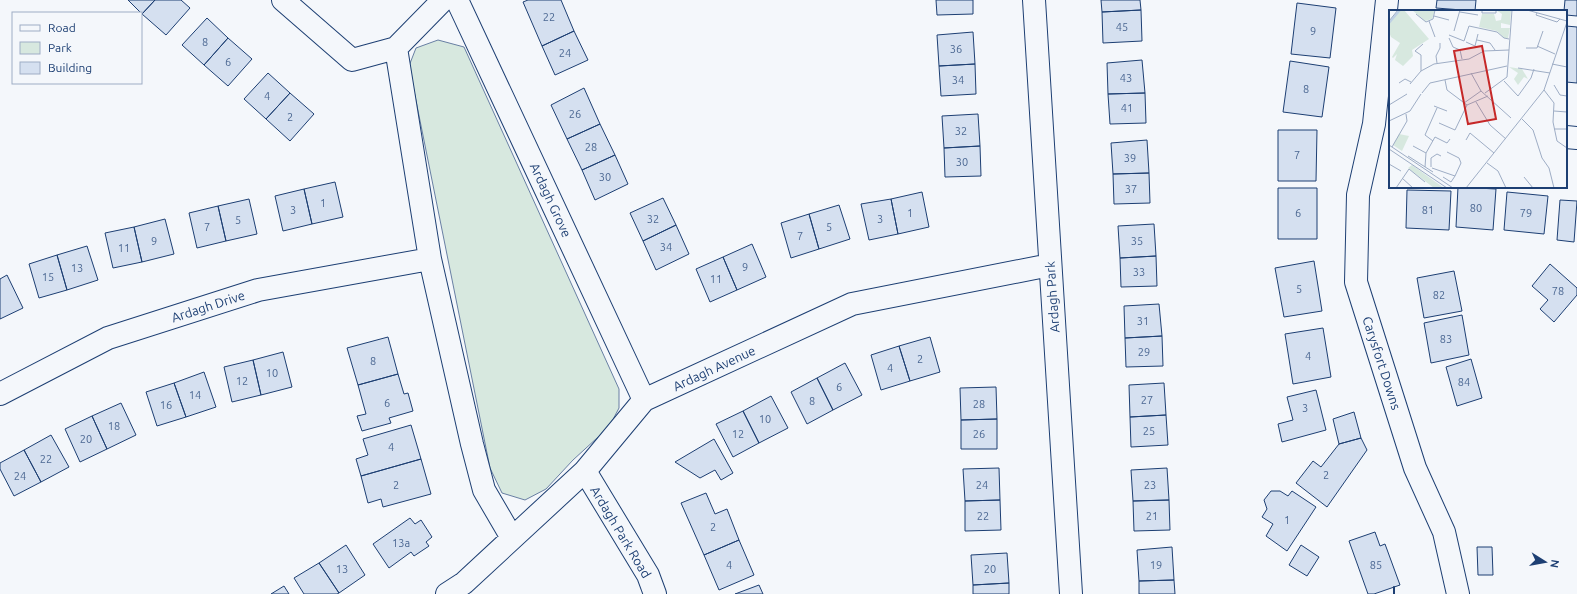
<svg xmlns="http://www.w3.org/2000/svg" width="1577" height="594" viewBox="0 0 1577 594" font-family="Ubuntu,sans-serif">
<rect width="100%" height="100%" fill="#f4f7fb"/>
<path fill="#d7e8df" stroke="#687fa3" d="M 438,40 L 464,47 L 619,389 L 619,408 L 609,427 L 573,460 L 546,489 L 525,500 L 502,493 L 490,468 L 409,66 L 416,48 Z"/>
<path fill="#d5e0f0" stroke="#1d3f73" d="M 128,0 L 155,0 L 142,14 Z
M 155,0 L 181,0 L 190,8 L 166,35 L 142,14 Z
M 528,0 L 561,0 L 574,31 L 542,46 L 523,2 Z
M 936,0 L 973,0 L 973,14 L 937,15 Z
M 1101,0 L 1140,0 L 1141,10 L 1102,12 Z
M 1437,0 L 1476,0 L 1475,11 L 1436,8 Z
M 1565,0 L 1577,0 L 1577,16 L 1566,15 L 1566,11 L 1564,11 Z
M 1297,3 L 1336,8 L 1330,58 L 1291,54 Z
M 1141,10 L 1142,41 L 1103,43 L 1102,12 Z
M 207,18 L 228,38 L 204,65 L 182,45 Z
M 1566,26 L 1577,27 L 1577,83 L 1566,82 Z
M 574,31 L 588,60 L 555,75 L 542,46 Z
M 973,32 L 975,64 L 939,66 L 937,35 Z
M 228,38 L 252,59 L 228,86 L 204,65 Z
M 1142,60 L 1145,93 L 1108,94 L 1107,63 Z
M 1290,61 L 1329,67 L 1322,117 L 1283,112 Z
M 975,64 L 976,94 L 941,96 L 939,66 Z
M 268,73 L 290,93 L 266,119 L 244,99 Z
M 584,88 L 600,124 L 567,139 L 551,105 Z
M 290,93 L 314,114 L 290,141 L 266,119 Z
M 1145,93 L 1146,123 L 1110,124 L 1108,94 Z
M 978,114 L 980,146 L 944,148 L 942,116 Z
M 600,124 L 615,155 L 582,170 L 567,139 Z
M 1278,130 L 1317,130 L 1316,181 L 1278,181 Z
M 1147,140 L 1149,173 L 1113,174 L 1111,143 Z
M 980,146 L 981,176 L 945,177 L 944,148 Z
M 615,155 L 628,184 L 595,200 L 582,170 Z
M 1149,173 L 1150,203 L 1114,204 L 1113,174 Z
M 335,182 L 343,217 L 312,224 L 304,189 Z
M 1458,187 L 1496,189 L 1493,230 L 1456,227 Z
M 1278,188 L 1317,188 L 1317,239 L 1278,239 Z
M 304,189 L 312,224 L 283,231 L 275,196 Z
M 1407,190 L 1451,191 L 1449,230 L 1406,228 Z
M 922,192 L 929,227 L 898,234 L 891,199 Z
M 1507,192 L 1548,196 L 1544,234 L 1504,230 Z
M 663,198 L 676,225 L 643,241 L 630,213 Z
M 249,199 L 257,234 L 226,241 L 218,206 Z
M 891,199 L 898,234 L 869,240 L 861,204 Z
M 1560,200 L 1577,201 L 1574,242 L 1557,240 Z
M 839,205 L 850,239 L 819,249 L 809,214 Z
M 218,206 L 226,241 L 197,248 L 189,213 Z
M 809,214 L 819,249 L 791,258 L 781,223 Z
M 165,219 L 174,254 L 142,262 L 134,227 Z
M 1154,224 L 1156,256 L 1120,258 L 1118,226 Z
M 676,225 L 689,254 L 656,270 L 643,241 Z
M 134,227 L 142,262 L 113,268 L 105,233 Z
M 752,244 L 766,277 L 737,290 L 723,257 Z
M 87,246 L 98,280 L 67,290 L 57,255 Z
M 57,255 L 67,290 L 39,298 L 29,264 Z
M 1156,256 L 1157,286 L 1121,287 L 1120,258 Z
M 723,257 L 737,290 L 710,302 L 696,269 Z
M 1314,261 L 1322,311 L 1284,317 L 1275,268 Z
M 1550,264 L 1577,288 L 1577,295 L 1554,322 L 1540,309 L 1548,300 L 1532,286 Z
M 1454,271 L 1462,311 L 1424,318 L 1417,278 Z
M 7,275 L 23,308 L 0,319 L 0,279 Z
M 1159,304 L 1162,336 L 1125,338 L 1124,306 Z
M 1462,315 L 1469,355 L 1431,363 L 1424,323 Z
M 1323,328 L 1331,377 L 1293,384 L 1285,334 Z
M 1162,336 L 1163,366 L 1126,367 L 1125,338 Z
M 388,337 L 398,374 L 358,385 L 347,348 Z
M 930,337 L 940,372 L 910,381 L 899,346 Z
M 899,346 L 910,381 L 881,390 L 871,355 Z
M 283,352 L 292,387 L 261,395 L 253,360 Z
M 1471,359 L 1482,398 L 1457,406 L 1446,367 Z
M 253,360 L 261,395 L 232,402 L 224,367 Z
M 845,363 L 862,395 L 833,410 L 817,378 Z
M 204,372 L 216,407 L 186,417 L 174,383 Z
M 398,374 L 404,394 L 408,393 L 413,411 L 389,418 L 391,423 L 362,431 L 357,416 L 366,414 L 358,385 Z
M 817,378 L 833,410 L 807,424 L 791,392 Z
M 174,383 L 186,417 L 157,426 L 146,392 Z
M 1164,383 L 1166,415 L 1130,417 L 1129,385 Z
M 996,387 L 997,419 L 961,420 L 960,388 Z
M 1316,390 L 1326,430 L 1282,442 L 1278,424 L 1293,420 L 1287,397 Z
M 771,396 L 788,428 L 759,443 L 743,411 Z
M 121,403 L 136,435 L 107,449 L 92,416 Z
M 743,411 L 759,443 L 733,457 L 716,424 Z
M 1354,412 L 1361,438 L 1339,444 L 1333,419 Z
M 1166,415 L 1168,445 L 1131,447 L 1130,417 Z
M 92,416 L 107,449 L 80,462 L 65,429 Z
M 997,419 L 997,449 L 961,449 L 961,420 Z
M 411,425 L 421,459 L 361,476 L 356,459 L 368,455 L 363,439 Z
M 51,435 L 69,467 L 41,482 L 24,450 Z
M 1361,438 L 1367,450 L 1327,507 L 1296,483 L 1313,461 L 1321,467 L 1339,444 Z
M 714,439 L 733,473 L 721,480 L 715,470 L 700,478 L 675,462 Z
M 24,450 L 41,482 L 14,496 L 0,469 L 0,463 Z
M 421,459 L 431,494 L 383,507 L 381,499 L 368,503 L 361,476 Z
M 999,468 L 1000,500 L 965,501 L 963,469 Z
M 1167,468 L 1169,500 L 1133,501 L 1131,470 Z
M 1271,491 L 1280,491 L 1288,496 L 1292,491 L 1316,507 L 1287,551 L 1266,536 L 1273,524 L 1262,517 L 1267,509 L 1264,500 Z
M 706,493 L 715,514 L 727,509 L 739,540 L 704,555 L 681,503 Z
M 1000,500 L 1001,530 L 965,531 L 965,501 Z
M 1169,500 L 1170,530 L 1134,531 L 1133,501 Z
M 410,518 L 415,524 L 421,520 L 432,537 L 426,542 L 429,546 L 414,556 L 411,552 L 389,568 L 373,544 Z
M 1375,532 L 1380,546 L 1385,544 L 1400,585 L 1374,594 L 1368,594 L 1349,541 Z
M 739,540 L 754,575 L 719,590 L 704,555 Z
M 346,545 L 365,575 L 339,593 L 319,563 Z
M 1301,545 L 1319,557 L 1307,576 L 1289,565 Z
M 1172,547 L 1174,580 L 1139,581 L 1137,550 Z
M 1477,547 L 1492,547 L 1493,575 L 1478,575 Z
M 1007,553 L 1009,583 L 973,585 L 971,555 Z
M 319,563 L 339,593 L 337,594 L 304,594 L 294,578 Z
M 1174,580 L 1175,594 L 1139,594 L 1139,581 Z
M 1009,583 L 1009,594 L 973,594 L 973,585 Z
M 759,585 L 763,594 L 735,594 Z
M 284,586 L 289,594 L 271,594 Z"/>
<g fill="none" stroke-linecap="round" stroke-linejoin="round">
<g stroke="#1d3f73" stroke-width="24">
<path id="minor" d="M 283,0 L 352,60 L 396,48
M 457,0 L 644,400
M 1034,0 L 1071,594
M 1387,0 L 1374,124 L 1358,195 L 1356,282 L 1415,468 L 1444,532 L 1458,594
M 396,48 L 430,259 L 472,444 L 484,490 L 512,538
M 396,48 L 443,0
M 1566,137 L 1577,138
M 0,394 L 108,338 L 258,290 L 430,259
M 585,471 L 648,575 L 655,594
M 447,594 L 464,583 L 585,471 L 644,400 L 852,304 L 1050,265"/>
</g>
<use href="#minor" stroke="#f4f7fb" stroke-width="22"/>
<path stroke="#1d3f73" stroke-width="2" d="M 1394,587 L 1394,594"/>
</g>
<g text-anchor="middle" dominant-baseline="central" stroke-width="3" stroke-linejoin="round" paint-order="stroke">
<g font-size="11" fill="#4b6792">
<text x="549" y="17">22</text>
<text x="1122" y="27">45</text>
<text x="1313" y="31">9</text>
<text x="205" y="42">8</text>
<text x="956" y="49">36</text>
<text x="565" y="53">24</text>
<text x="228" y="62">6</text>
<text x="1126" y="78">43</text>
<text x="958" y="80">34</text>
<text x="1306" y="89">8</text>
<text x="267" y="96">4</text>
<text x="1127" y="108">41</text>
<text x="575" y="114">26</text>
<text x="290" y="117">2</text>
<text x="961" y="131">32</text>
<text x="591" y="147">28</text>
<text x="1297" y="155">7</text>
<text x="1130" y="158">39</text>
<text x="962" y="162">30</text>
<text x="605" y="177">30</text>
<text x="1131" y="189">37</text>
<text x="323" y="203">1</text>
<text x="1476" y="208">80</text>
<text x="293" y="210">3</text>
<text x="1428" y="210">81</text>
<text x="910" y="213">1</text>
<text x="1298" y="213">6</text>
<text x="1526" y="213">79</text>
<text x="653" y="219">32</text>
<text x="880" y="219">3</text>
<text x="238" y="220">5</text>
<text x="207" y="227">7</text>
<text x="829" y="227">5</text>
<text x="800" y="236">7</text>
<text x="154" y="241">9</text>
<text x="1137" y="241">35</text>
<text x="666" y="247">34</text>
<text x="124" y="248">11</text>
<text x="745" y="267">9</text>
<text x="77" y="268">13</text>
<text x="1139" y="272">33</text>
<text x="48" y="277">15</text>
<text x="716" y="279">11</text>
<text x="1299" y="289">5</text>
<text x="1558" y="291">78</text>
<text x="1439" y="295">82</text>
<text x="1143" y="321">31</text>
<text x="1446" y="339">83</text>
<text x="1144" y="352">29</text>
<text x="1308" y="356">4</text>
<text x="920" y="359">2</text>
<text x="373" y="361">8</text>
<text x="890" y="368">4</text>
<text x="272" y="373">10</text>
<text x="242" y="381">12</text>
<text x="1464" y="382">84</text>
<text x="839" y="387">6</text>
<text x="195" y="395">14</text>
<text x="1147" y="400">27</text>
<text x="812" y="401">8</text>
<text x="387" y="403">6</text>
<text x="979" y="404">28</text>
<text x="166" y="405">16</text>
<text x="1305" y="408">3</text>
<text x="765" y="419">10</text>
<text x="114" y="426">18</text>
<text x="1149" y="431">25</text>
<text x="738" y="434">12</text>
<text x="979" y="434">26</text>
<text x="86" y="439">20</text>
<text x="391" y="447">4</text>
<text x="46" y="459">22</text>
<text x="1326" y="475">2</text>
<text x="20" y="476">24</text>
<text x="396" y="485">2</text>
<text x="982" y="485">24</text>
<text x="1150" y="485">23</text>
<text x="983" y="516">22</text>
<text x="1152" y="516">21</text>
<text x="1287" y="520">1</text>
<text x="713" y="527">2</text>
<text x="401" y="543">13a</text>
<text x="729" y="565">4</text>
<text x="1156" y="565">19</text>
<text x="1376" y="565">85</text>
<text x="342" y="569">13</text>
<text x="990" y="569">20</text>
</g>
<g font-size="13" fill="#1d3f73" stroke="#f4f7fb">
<text transform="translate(551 200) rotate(65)">Ardagh Grove</text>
<text transform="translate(1052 297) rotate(-94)">Ardagh Park</text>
<text transform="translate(208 306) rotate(-18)">Ardagh Drive</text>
<text transform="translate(1382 363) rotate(72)">Carysfort Downs</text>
<text transform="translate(714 368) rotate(-25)">Ardagh Avenue</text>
<text transform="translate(621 532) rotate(59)">Ardagh Park Road</text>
</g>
</g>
<g transform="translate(1389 10)">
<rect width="178" height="178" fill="#f4f7fb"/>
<path d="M 10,0 L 15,0 L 40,29 L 23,40 L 24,46 L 14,56 L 6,50 L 8,44 L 4,48 L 3,47 L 11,33 L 2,27 L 0,22 L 0,12 ZM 23,0 L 46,0 L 43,9 L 36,11 ZM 107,0 L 122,0 L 121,15 L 112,13 L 112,18 L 121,18 L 119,28 L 115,28 L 108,21 L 90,17 L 93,4 L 105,4 L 107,11 L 112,10 L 113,4 ZM 120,57 L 133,59 L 139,69 L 135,67 L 129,75 L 125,69 L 129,63 ZM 10,124 L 20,126 L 13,141 L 4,135 ZM 23,155 L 55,178 L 45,178 L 19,158 Z" fill="#d7e8df"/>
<path fill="none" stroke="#bed0e5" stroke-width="2" d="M 0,13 L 11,0"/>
<path fill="none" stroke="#9eadc5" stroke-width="1" d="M 93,0 L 93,3 L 107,3 L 107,0M 138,0 L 178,11M 71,2 L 89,5M 148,3 L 147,5 L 168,12 L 171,9M 27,4 L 37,12 L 44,9 L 46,0M 45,6 L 60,10M 0,11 L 9,0M 40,11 L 46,27M 65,21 L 71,0M 60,25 L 75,31 L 80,16 L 108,22 L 115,28 L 120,29M 60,28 L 64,37 L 71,40 L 73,49M 88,30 L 101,33 L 106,40M 77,32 L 86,36 L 89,24M 148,36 L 166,44M 137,38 L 148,38 L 154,21M 48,53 L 47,46 L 51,38 L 51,33M 163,54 L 178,57M 129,58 L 161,63M 32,61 L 32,45 L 26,41 L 34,34M 82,63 L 92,81 L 122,108M 56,70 L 58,80 L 78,95M 115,71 L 129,86 L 142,68 L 145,59M 10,73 L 16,69 L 22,72M 21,74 L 32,61 L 45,54 L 80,49 L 95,41 L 120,40M 165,75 L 171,85 L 178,86M 155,80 L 165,93 L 164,112 L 168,131 L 178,138M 33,83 L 41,73 L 118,56M 96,83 L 118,67 L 123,0M 87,92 L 101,115 L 117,129M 75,93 L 92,81M 0,95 L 18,84M 78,95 L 99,86M 45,96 L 58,101M 165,101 L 178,102M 133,109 L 144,120 L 153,148 L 160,158 L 165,178M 0,111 L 21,101 L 32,84M 50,113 L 66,120 L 78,95M 165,119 L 178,119M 77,130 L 81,123 L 105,143M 44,131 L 36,125 L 48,98M 0,135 L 64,178M 24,136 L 37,143M 3,137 L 18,111 L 17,104M 0,139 L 58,178M 19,146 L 44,162M 98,153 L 109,161 L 117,178M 0,154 L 12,161M 36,157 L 37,143 L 46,127 L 58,133 L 61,129M 42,157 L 42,148 L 48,144 L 52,146M 43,158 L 66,166 L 72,153 L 70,148 L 58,142M 54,167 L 62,172 L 66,166M 135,167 L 144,178M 13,168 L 24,178M 7,178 L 20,159 L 36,172M 77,178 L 155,80 L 178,12"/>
<path fill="#c62828" fill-opacity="0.15" stroke="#c62828" stroke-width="2" d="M 93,36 L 107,109 L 79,114 L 65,41 Z"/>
<rect width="178" height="178" fill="none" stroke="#1d3f73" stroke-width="2"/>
</g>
<rect x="12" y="12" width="130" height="72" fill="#f4f7fb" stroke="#9eadc5"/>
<rect x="20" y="25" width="20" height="6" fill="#f4f7fb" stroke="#9eadc5"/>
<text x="48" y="32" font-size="12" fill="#1d3f73">Road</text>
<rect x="20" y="42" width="20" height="12" fill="#d7e8df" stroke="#9eadc5"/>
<text x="48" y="52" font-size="12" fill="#1d3f73">Park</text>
<rect x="20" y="62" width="20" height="12" fill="#d5e0f0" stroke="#9eadc5"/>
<text x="48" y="72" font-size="12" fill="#1d3f73">Building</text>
<g transform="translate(1545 562) rotate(101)" stroke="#f4f7fb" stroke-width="3" paint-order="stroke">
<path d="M0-3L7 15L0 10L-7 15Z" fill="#1d3f73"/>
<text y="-6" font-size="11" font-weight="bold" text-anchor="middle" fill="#1d3f73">N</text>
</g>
</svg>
